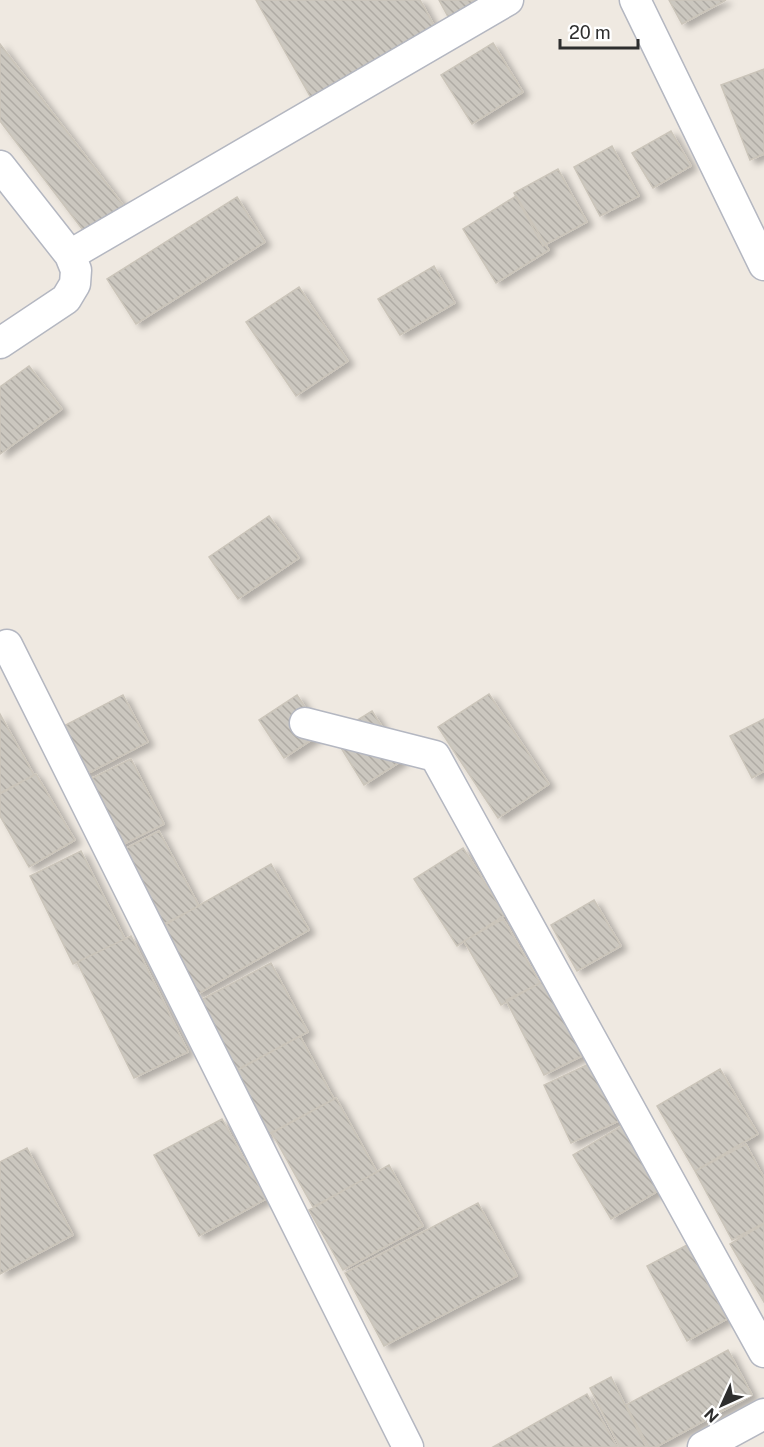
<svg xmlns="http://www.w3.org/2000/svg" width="764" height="1447" viewBox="0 0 764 1447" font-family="'Public Sans',sans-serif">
<defs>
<pattern id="building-back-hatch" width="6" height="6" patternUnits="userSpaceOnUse" patternTransform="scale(1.5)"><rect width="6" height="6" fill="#cbc7bf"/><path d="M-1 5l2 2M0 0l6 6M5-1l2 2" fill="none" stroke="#afaba4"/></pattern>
<filter id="shadow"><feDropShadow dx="6" dy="4" stdDeviation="3" flood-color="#0004"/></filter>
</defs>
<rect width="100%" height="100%" fill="#efe9e1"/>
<path fill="url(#building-back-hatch)" stroke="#cbc5ba" stroke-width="1.5" filter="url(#shadow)" d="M 256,0 L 420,0 L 440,36 L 315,105 Z
M 439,0 L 501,0 L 453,26 Z
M 669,0 L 726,0 L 682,24 Z
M 493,43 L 523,92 L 472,124 L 441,75 Z
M 0,44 L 130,214 L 92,242 L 0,121 Z
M 764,69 L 764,154 L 750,160 L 721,85 Z
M 671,131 L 691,166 L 653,188 L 632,153 Z
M 612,146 L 639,196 L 600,216 L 574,167 Z
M 558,169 L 587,222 L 543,246 L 514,193 Z
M 516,196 L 549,250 L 496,283 L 463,229 Z
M 237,197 L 265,242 L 136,324 L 107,279 Z
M 434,266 L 455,303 L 400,335 L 378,299 Z
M 299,287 L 348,361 L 296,396 L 246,322 Z
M 29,366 L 62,409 L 0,454 L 0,387 Z
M 269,516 L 299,558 L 238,599 L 209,557 Z
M 489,694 L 549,784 L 498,818 L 438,727 Z
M 123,695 L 148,742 L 83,776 L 58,729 Z
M 297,695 L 322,733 L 284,758 L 259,720 Z
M 372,711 L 403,760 L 364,785 L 333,735 Z
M 0,714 L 34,775 L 0,793 Z
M 764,719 L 764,771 L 752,778 L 730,736 Z
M 131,759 L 164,824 L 114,849 L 82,783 Z
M 36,774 L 75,840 L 29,867 L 0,816 L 0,794 Z
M 159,831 L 199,906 L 158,927 L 119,852 Z
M 463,848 L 505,915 L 457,946 L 414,879 Z
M 81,851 L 125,939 L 73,964 L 30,876 Z
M 271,864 L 309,930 L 196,995 L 158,929 Z
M 594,900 L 621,946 L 577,971 L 551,925 Z
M 503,919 L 540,983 L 501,1005 L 464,941 Z
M 131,936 L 188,1052 L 134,1078 L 77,962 Z
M 271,963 L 308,1032 L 236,1071 L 199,1001 Z
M 546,980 L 584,1055 L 544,1075 L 506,1000 Z
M 300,1036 L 334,1099 L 265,1136 L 231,1073 Z
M 593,1062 L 621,1120 L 571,1143 L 544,1085 Z
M 720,1069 L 758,1134 L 695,1171 L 657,1106 Z
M 336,1098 L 377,1172 L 313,1207 L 272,1133 Z
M 222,1119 L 266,1199 L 199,1236 L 154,1155 Z
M 630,1121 L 668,1185 L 611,1219 L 573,1155 Z
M 746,1144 L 764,1178 L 764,1223 L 732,1240 L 695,1171 Z
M 27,1148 L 73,1235 L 0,1274 L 0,1162 Z
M 389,1165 L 423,1226 L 343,1270 L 309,1210 Z
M 478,1203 L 517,1276 L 384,1346 L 345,1273 Z
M 764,1224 L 764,1302 L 730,1244 Z
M 687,1245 L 727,1319 L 687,1341 L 647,1266 Z
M 728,1350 L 752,1395 L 656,1447 L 649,1447 L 626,1405 Z
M 611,1377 L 646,1447 L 620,1447 L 590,1388 Z
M 587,1394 L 617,1447 L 493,1447 Z"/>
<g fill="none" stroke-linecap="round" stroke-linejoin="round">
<g stroke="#b4b7c1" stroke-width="33">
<path id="minor" d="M 635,0 L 764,265
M 0,166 L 70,255 L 76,270 L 75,284 L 66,299 L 0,343
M 70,255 L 508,0
M 0,648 L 7,645 L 408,1447
M 305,723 L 435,756 L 764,1352
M 703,1447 L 764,1414"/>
</g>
<use href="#minor" stroke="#fff" stroke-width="30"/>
</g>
<g transform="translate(722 1405) rotate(225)" stroke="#ffffff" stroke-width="4.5" paint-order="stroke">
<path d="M0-4.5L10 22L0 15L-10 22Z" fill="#2e2e2e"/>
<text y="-9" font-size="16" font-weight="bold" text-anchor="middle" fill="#2e2e2e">N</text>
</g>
<path d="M560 39v9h78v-9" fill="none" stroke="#2e2e2e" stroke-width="3"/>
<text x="569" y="39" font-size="18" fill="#2e2e2e" stroke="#ffffff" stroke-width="4.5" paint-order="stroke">20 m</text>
</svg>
